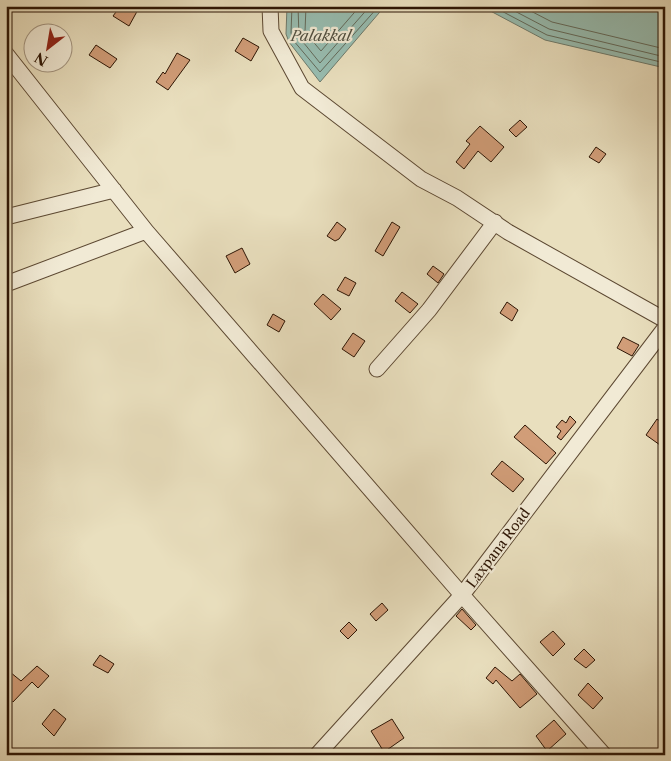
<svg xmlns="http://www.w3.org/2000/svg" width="671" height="761" viewBox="0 0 671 761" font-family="'Libre Caslon Text',serif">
<rect width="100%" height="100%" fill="#e9dfbe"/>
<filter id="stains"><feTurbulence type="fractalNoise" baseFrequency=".004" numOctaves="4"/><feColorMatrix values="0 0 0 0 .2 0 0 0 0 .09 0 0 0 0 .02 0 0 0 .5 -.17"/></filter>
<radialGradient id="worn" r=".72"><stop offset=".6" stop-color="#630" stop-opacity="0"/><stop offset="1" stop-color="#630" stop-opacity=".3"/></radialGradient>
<path fill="#97bdb1" stroke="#6d7a6c" d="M 287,6 L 385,6 L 320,82 L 289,42 L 286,34 Z
M 481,6 L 665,6 L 665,68 L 545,40 Z"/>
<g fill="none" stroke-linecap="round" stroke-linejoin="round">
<path stroke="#62695a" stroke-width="1" d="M 292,6 L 291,33 L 293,40 L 320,72 L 379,6
M 298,6 L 299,37 L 320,63 L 370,6
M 306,6 L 305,32 L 321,51 L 360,6
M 492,6 L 547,35 L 665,63
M 505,6 L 549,29 L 665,57
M 521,6 L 552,22 L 665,49"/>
</g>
<path fill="#d19d78" stroke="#2d1504" d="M 108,6 L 140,6 L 129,26 L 113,16 L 116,12 Z
M 243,38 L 259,47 L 251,61 L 235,51 Z
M 96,45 L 117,59 L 110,68 L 89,55 Z
M 177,53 L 190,60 L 168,90 L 156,82 L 163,72 L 165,74 Z
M 520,120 L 527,127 L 516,137 L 509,130 Z
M 480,126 L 504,147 L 491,162 L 478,151 L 464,169 L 456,162 L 470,144 L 466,141 Z
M 596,147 L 606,154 L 599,163 L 589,157 Z
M 337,222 L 346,229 L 339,239 L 335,241 L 327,236 Z
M 392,222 L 400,227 L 383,256 L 375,251 Z
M 242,248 L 250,264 L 235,273 L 226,256 Z
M 433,266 L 444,274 L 438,283 L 427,274 Z
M 345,277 L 356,283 L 349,296 L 337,290 Z
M 402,292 L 418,304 L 410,313 L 395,301 Z
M 323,294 L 341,309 L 331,320 L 314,304 Z
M 507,302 L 518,310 L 512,321 L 500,313 Z
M 273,314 L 285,321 L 279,332 L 267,325 Z
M 353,333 L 365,341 L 354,357 L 342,349 Z
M 623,337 L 639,345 L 632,356 L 617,348 Z
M 570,416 L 576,422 L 561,440 L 557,437 L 561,431 L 556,427 L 562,420 L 566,423 Z
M 657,419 L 665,425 L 665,438 L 660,445 L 646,435 Z
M 525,425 L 556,453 L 546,464 L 514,437 Z
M 502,461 L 524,479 L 513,492 L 491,474 Z
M 382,603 L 388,610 L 376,621 L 370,614 Z
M 462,609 L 476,625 L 471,630 L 456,616 Z
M 349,622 L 357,630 L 348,639 L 340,631 Z
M 553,631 L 565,644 L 553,656 L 540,642 Z
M 584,649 L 595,660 L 586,668 L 574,659 Z
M 100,655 L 114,664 L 108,673 L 93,665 Z
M 37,666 L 49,676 L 38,688 L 32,682 L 13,702 L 6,697 L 6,678 L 10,672 L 21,681 Z
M 495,667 L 512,681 L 520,674 L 537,694 L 520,708 L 496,680 L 493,684 L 486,678 Z
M 588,683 L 603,698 L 593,709 L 578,695 Z
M 54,709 L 66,719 L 54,736 L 42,724 Z
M 392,719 L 404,738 L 384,752 L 371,731 Z
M 554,720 L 566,734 L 547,751 L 536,736 Z"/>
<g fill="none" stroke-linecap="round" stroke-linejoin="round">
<g stroke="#5c4832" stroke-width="17">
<path id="minor" d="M 270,6 L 271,31 L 302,88 L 421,179 L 457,198 L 508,232 L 665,320
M 6,54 L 146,231
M 6,217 L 114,190
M 6,284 L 146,231 L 462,595 L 604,755
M 377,369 L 429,310 L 495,222
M 317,755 L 462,595 L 665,328"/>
</g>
<use href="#minor" stroke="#f1ead5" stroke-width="15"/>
</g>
<g text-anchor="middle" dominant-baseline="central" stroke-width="4.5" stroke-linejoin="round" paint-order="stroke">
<g font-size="14" fill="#2d1504" stroke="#f1ead5">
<text transform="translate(498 548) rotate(-53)">Laxpana Road</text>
</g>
<g font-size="15" font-style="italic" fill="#525041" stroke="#f1ead5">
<text x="321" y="35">Palakkal</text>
</g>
</g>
<rect width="671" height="761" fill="none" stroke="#e9dfbe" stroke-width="25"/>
<rect x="8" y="8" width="656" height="746" fill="none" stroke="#2d1504" stroke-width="2.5"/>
<rect x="12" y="12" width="646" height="736" fill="none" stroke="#2d1504"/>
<g transform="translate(48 48) rotate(211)"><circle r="24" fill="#f1ead5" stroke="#a39581"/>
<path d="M0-4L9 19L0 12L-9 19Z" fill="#8f2418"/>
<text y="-8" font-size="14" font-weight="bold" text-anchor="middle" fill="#2d1504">N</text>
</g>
<rect width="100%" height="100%" filter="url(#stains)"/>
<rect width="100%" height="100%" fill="url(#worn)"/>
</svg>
